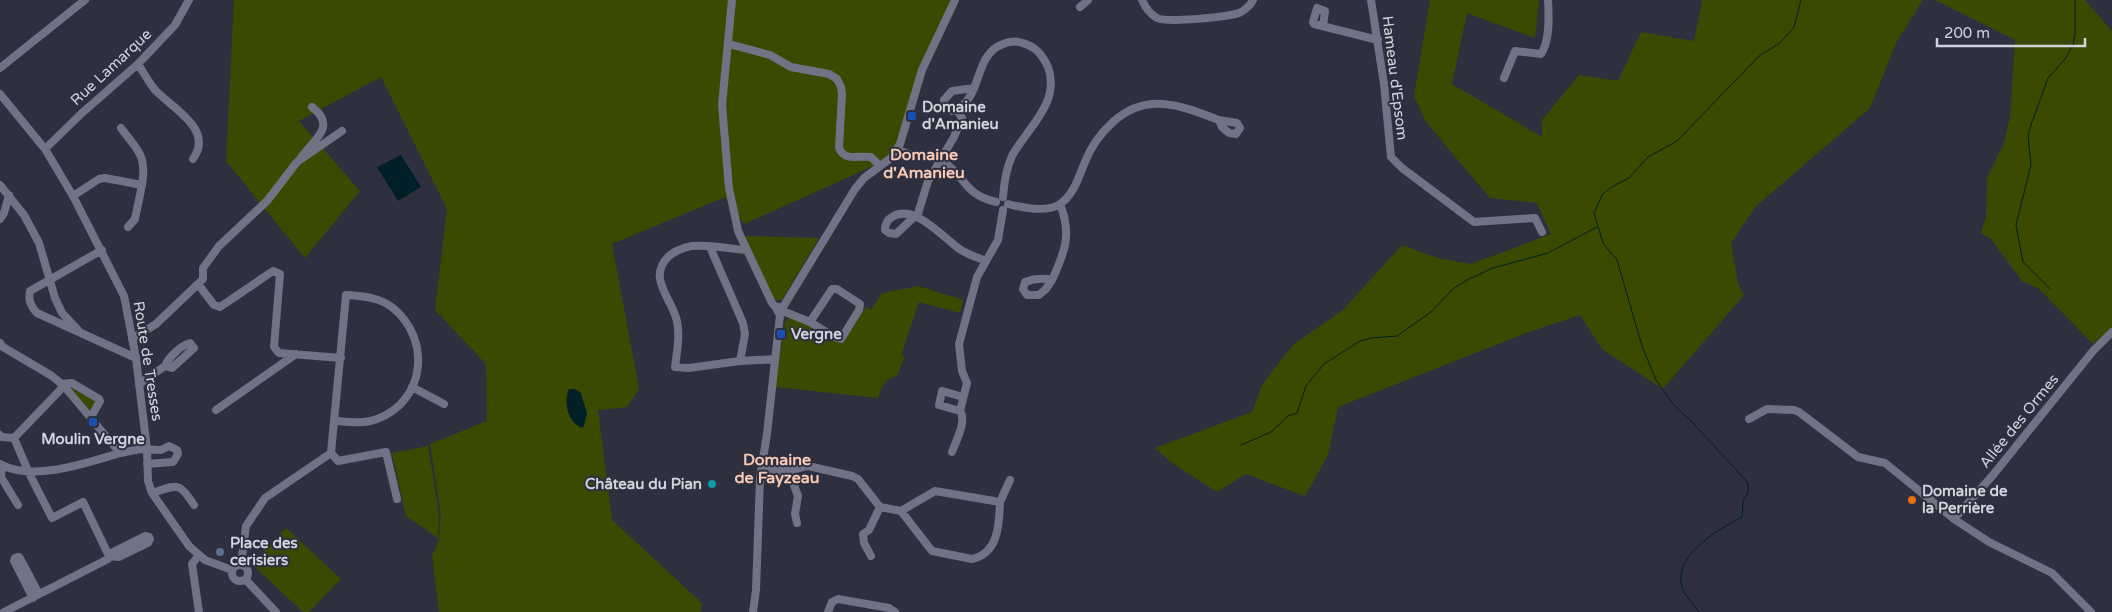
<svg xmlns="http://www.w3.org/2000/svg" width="2112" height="612" viewBox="0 0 2112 612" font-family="'Varela Round',sans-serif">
<rect width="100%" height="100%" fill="#2e2f3f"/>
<path fill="#3a4b01" d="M 234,0 L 955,0 L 922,70 L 904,134 L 891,158 L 744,224 L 725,197 L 612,244 L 639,389 L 627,407 L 598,410 L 612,520 L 702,603 L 701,612 L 439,612 L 432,556 L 439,540 L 441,514 L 430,444 L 487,421 L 486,364 L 435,310 L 447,209 L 381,77 L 299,121 L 360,191 L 305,258 L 226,161 Z
M 1430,0 L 1539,0 L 1535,38 L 1467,13 L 1452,84 L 1542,137 L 1542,120 L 1579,75 L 1618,81 L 1641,32 L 1694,41 L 1702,0 L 1923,0 L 1896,43 L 1870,108 L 1755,207 L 1731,243 L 1738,284 L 1744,295 L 1663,389 L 1602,349 L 1580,315 L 1526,333 L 1338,407 L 1328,455 L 1305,496 L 1246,474 L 1217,492 L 1172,463 L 1155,448 L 1252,412 L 1263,383 L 1294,344 L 1343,310 L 1402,245 L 1438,258 L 1471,264 L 1551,234 L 1537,203 L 1490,198 L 1426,122 L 1414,96 Z
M 1935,0 L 2085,0 L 2112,31 L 2112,327 L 2093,344 L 2038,288 L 2022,281 L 1991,239 L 1981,233 L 1986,217 L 1987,178 L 2004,143 L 2010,117 L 2015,40 Z
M 744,236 L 819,238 L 782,300 L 774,300 Z
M 918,286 L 963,300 L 960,313 L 919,302 L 901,355 L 905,356 L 897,376 C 885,379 881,386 878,398 L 775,387 L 785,323 L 789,317 L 804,322 L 843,341 L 866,307 L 871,310 L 882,293 Z
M 72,387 L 98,399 L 90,411 L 71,389 Z
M 428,446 L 439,514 L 438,538 L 406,516 L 392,453 Z
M 286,528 L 341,579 L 309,612 L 303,612 L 252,564 Z"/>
<path fill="#001f27" d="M 401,155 L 421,187 L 398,201 L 377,167 Z
M 569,389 L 575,389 L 581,393 L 587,414 L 583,428 C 568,424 563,402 569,389 Z"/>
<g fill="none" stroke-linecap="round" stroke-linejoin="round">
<path stroke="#001f27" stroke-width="1" d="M 2050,289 L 2023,262 L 2016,225 L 2031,165 L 2028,136 L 2031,125 L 2048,78 L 2065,59 L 2073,45 L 2075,34 L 2075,0
M 1241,445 L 1271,432 L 1288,416 L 1297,413 L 1306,386 L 1324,364 L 1360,341 L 1371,338 L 1397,336 L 1431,312 L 1454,288 L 1469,279 L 1493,268 L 1548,253 L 1597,227
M 1699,612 C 1694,605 1686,597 1683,590 C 1670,556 1718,530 1742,517 L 1743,501 L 1748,493 L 1748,483 L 1693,423 L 1674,405 L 1656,380 L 1642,346 L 1617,260 L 1603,243 L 1594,213 L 1602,195 L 1610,188 L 1629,178 L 1648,157 L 1677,141 L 1759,56 L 1780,43 L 1794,27 L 1801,0"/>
<path stroke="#717285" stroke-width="8" d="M 732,0 L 722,105 L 729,188 L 738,231 L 772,303 L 777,309
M 1142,0 C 1145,7 1150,14 1157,18 C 1167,23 1227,17 1239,13 C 1244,11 1251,5 1253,0
M 1371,0 L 1384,84 L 1391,157 L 1402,168 L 1474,222 L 1535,218 L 1542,232
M 1080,7 L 1088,0
M 1323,26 L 1325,11 L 1317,8 L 1313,22 L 1314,24 L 1378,40
M 729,44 L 770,55 L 791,67 L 829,74 L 837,79 L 841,87 L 842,94 L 839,148 C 845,162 859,155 871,157 L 880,166
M 138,64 C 144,73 149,83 156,91 C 174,109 214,130 193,159
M 0,68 L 85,0
M 1504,78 L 1515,51 L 1541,54 C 1550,41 1549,16 1548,0
M 974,88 L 952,91 L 944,100 L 945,107 L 952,111 C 984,101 972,55 1003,44 C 1012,40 1019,41 1028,45 C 1038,49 1044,58 1048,67 C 1061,103 1027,128 1012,156 C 1006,169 1004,183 1003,197
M 0,94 L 45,149 L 73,196 L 124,296 L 136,358 L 147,449 L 148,481 L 152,493 L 189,546 L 205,560 L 232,570
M 45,149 L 82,113 L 138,64 L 175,25 L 189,0
M 898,149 C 911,159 927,152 942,161 C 966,175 962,194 996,202
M 300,159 C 313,140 338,127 312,107
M 0,185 L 24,215 L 39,243 L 55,298 L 62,313 L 78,330
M 73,196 L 99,179 L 105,178 L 142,185 C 147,155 138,151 121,128
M 1008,204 C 1023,208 1046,213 1060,204 C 1074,195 1079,176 1085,162 C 1091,146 1101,133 1113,122 C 1147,91 1182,106 1219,120 L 1222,127 L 1229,133 L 1236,134 L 1240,128 L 1237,123 L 1219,120
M 914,217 L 896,234 L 889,233 L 885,230 C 885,224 887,220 892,217 C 913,203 942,236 958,248 C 966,254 976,257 986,261
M 917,217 L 928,181 L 954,137 L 962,118 L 956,109
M 0,219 L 4,213 L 9,195
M 128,227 L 135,219 L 142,185
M 710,247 L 743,323 L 745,334 L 740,361
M 102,250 L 30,291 C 28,301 31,306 37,313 L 136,358
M 747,250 C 729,249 709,244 692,246 C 684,247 673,252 668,257 C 647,278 672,299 677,321 C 680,336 677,352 675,367 L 689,368 L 740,361 L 775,359
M 1052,280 L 1046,289 L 1039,295 L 1027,295 L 1023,289 L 1025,282 C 1033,279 1043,278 1052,280 C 1065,252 1072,234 1060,204
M 198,284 L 214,305 L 220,307 L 273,271 L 280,274 L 274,347 L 279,353 L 341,358
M 783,307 L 855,189 L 864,178 L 891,158 L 900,144 L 922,70 L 955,0
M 785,312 L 810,322 L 834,337 L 841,339 L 859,310 L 860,304 L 837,289 L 832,289 L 810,322
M 132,339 L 156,324 L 198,284 L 203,279 L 203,268 L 219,246 L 267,201 L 297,162 L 342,131
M 0,343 L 3,347 L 52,376 L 64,386 L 120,453 L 141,449 L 161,450 L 169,446 L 177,450 L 178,454 L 173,462 L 147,464
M 61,384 L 72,383 L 99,399 L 100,401 L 91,417
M 139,384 L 165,366 L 172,368 L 194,348 L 190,343 C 180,346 169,357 165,366
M 64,386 L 14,438 L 29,473 L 52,518 L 83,502 L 109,556
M 412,387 L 444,404
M 216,410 L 296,354
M 960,411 L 939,405 L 942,391 L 963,397
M 1749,419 L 1767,409 L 1794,410 L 1799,412 L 1858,457 L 1885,463 L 1954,519 L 1989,542 L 2052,573 L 2091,612
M 0,435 L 2,437 L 14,438
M 952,452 C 956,441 967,421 960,411 L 967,383 L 962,371 L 959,344 L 977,277 L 998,240 L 1003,210
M 331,453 L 346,295 C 362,296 380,297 393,308 C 431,339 426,401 377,419 C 364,424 349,422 336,421
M 0,464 C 32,482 87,463 120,453
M 763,464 L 783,468 L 789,472
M 2,466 L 1,477 L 18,505
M 762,470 L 781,473 L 808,466 L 852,476 L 858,479 L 880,507 L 901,511 L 932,551 L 972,559 C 999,553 999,524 1000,502 L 935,491 L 901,511
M 789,472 L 798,496 L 795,514 L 797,523
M 152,493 C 177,485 179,481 194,505
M 1000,502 L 1010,480
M 1954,519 L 1993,475 L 2093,351 L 2112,332
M 871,556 L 864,543 L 863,534 L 869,530 L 880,507
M232 573a8 8 0 1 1 16 0a8 8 0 1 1-16 0Z
M 241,565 L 246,526 L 265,498 L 331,453 L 338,461 L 386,452 L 397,499
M 246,580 L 276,612
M 33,598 L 14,561 L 15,558 L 19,557 L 21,560 L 39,594
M 4,612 L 108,559 L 109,556 L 119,557 L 148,543 L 150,539 L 149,537 L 145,536 L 109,554
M 199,612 L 192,564 L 199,555
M 753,612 L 756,590 L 760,478 L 767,434 L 780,315 L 777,310 L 779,307
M 828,612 L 832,602 L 838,599 L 889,608 L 895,612"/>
</g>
<g fill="#1a4fb4" stroke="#2e2f3f" stroke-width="2">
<rect x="907" y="111" width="10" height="10" rx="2.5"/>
<rect x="776" y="329" width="10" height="10" rx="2.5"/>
<rect x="88" y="417" width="10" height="10" rx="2.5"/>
</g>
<circle fill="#0f9aa8" stroke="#2e2f3f" stroke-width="2" cx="712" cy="484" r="5"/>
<circle fill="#e8710a" stroke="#2e2f3f" stroke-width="2" cx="1912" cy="500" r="5"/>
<circle fill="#5c6f8a" stroke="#2e2f3f" stroke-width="2" cx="220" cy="552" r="5"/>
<g text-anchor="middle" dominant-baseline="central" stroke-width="4" stroke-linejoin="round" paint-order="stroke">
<g font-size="15" fill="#d2d3dd" stroke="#2e2f3f">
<text transform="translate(111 67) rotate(-43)">Rue Lamarque</text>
<text transform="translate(1395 78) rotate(83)">Hameau d'Epsom</text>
<text transform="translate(148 361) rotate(81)">Route de Tresses</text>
<text transform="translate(2019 421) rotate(-51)">Allée des Ormes</text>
</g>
<g font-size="15" font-weight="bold" fill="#d2d3dd" stroke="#2e2f3f" text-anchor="start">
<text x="922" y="107">Domaine<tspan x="922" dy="17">d'Amanieu</tspan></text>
<text x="791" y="334">Vergne</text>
<text x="93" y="439" text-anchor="middle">Moulin Vergne</text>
<text x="702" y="484" text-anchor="end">Château du Pian</text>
<text x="1922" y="491">Domaine de<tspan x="1922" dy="17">la Perrière</tspan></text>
<text x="230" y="543">Place des<tspan x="230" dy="17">cerisiers</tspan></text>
</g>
<g font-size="16" font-weight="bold" fill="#f8cab5" stroke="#2e2f3f">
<text x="924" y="155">Domaine<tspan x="924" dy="18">d'Amanieu</tspan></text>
<text x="777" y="460">Domaine<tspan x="777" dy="18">de Fayzeau</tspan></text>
</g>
</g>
<path d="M1937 38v8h148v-8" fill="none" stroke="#d2d3dd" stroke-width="2.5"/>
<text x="1944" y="38" font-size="15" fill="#d2d3dd" stroke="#2e2f3f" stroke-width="4" paint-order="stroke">200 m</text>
</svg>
